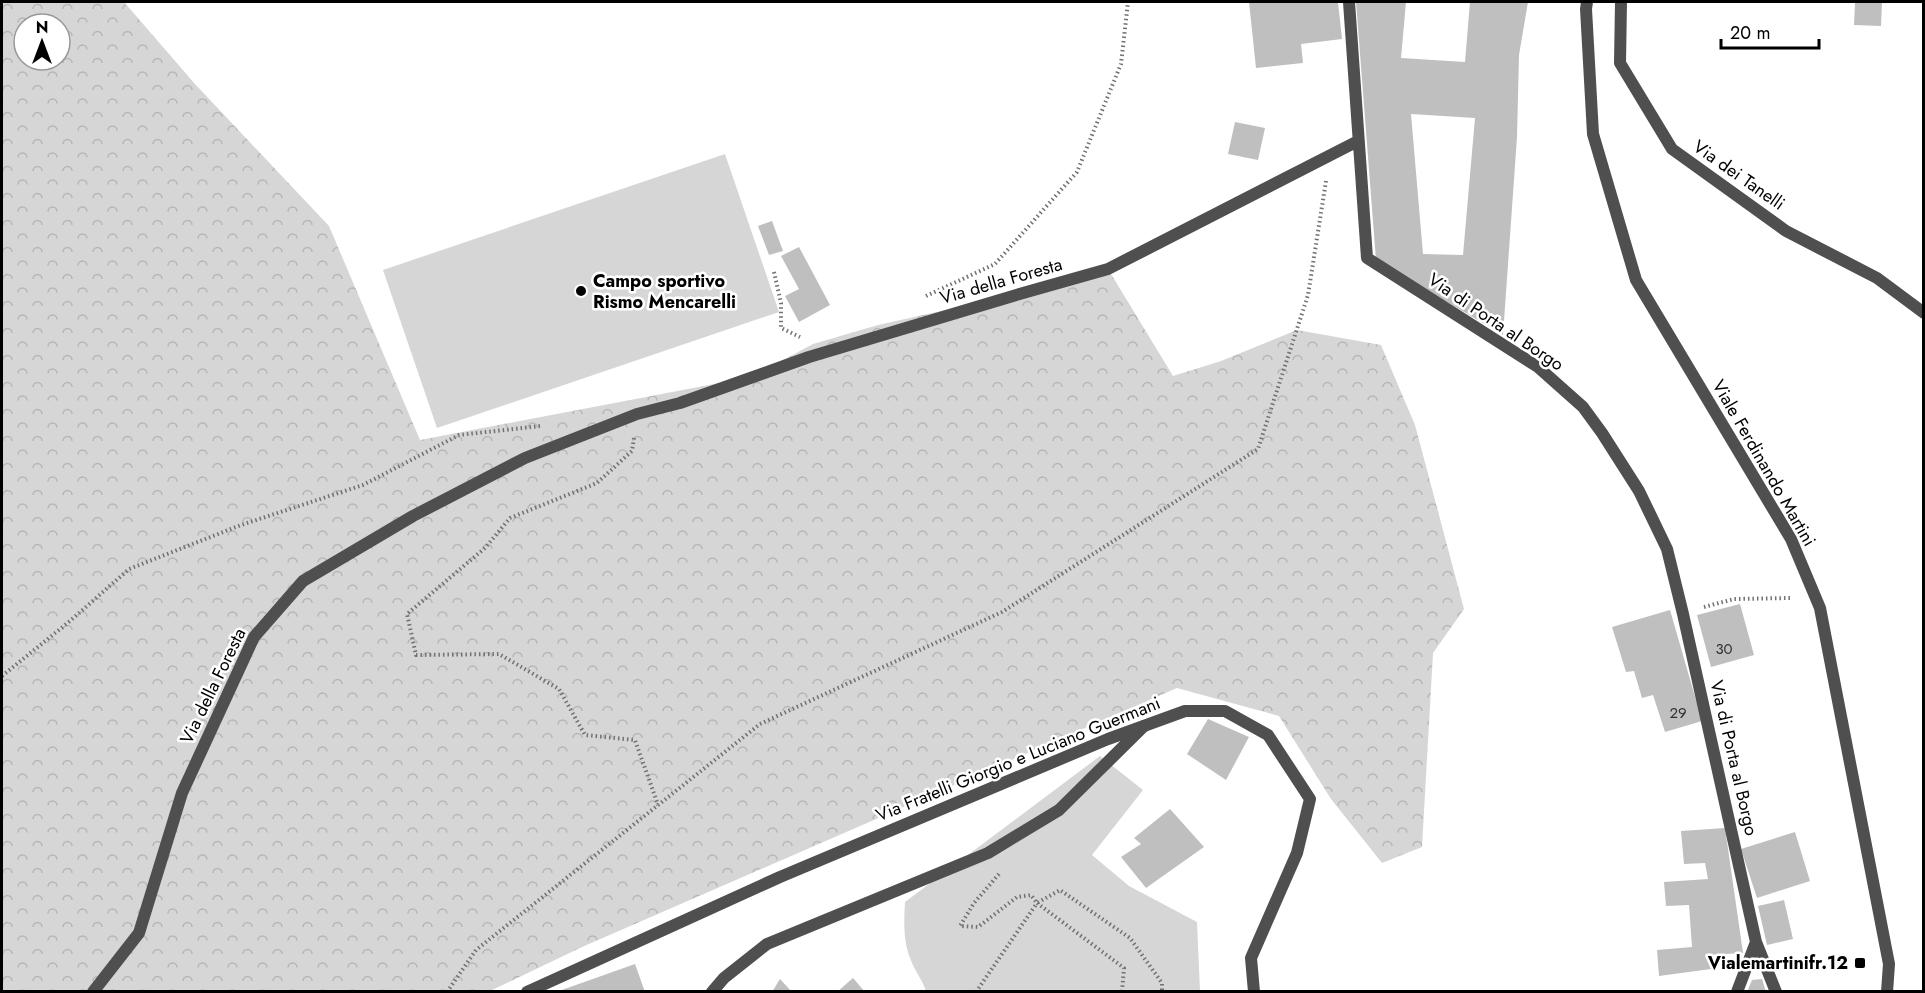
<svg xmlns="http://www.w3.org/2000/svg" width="1925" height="993" viewBox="0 0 1925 993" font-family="Jost,sans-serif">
<defs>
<pattern id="forest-crowns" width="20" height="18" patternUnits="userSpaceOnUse" patternTransform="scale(1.5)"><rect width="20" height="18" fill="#d6d6d6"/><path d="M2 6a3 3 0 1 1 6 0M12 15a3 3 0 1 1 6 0" fill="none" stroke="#b6b6b6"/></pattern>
</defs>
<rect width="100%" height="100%" fill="#fff"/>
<path fill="url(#forest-crowns)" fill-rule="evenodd" d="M 2,2 L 124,2 L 195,84 L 329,226 L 420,440 L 751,377 L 813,344 L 878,325 L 1023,293 L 1108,269 L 1173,376 L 1221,361 L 1297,330 L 1381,345 L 1415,425 L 1464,609 L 1433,653 L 1422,847 L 1382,863 L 1331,799 L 1279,716 L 1177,688 L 582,947 L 490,991 L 2,992 ZM 24,24 L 60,24 L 60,60 L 24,60 Z"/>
<path fill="#d6d6d6" d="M 725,154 L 779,312 L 437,428 L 383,270 Z
M 1100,756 L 1143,790 L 1092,855 L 1129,886 L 1197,922 L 1200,991 L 926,991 C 922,979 914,970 910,958 C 903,940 904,920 905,902 Z"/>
<path fill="#bfbfbf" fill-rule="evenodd" d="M 1249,2 L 1338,2 L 1342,39 L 1301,44 L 1303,63 L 1256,68 Z
M 1356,2 L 1406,2 L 1401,58 L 1465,62 L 1470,2 L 1528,2 L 1519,55 L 1517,137 L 1503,335 L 1376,260 ZM 1411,114 L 1475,118 L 1463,255 L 1423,254 Z
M 1855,2 L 1882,2 L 1881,26 L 1854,25 Z
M 1235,122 L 1265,128 L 1258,160 L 1228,154 Z
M 772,221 L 783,251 L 769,255 L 758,226 Z
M 799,247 L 830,305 L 799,322 L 785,296 L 799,289 L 781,256 Z
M 1740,604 L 1754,655 L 1711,667 L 1697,615 Z
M 1670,610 L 1702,721 L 1665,732 L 1653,695 L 1642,698 L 1634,671 L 1626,672 L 1612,627 Z
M 1208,719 L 1249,737 L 1226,780 L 1187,754 Z
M 1170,809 L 1204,847 L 1146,888 L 1121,857 L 1141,844 L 1134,838 Z
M 1725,828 L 1743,953 L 1709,955 L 1711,969 L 1659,976 L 1657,950 L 1692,947 L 1689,905 L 1666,906 L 1664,882 L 1708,879 L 1705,863 L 1684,864 L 1681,831 Z
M 1795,832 L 1810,881 L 1757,898 L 1741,849 Z
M 1784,900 L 1793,939 L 1767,945 L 1758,906 Z
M 635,964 L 645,992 L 559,992 L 559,991 Z
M 853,978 L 865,992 L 837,992 Z
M 780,979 L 792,992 L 772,992 Z
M 1762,979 L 1766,992 L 1747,992 L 1752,980 Z"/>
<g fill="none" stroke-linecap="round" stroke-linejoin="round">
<path stroke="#717171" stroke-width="4" stroke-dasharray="1.5 3" stroke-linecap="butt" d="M 774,272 L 781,303 L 781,328 L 800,337
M 926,296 L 995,264 L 1077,172 L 1121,64 L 1128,2
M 634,438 L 632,451 L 597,483 L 510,518 L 485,548 L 407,614 L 416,655 L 499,654 L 559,689 L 585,735 L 635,740 L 658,805
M 1704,607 L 1734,599 L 1791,598
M 2,676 L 70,621 L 129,569 L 241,525 L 363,485 L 459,435 L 540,426
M 999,874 L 974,903 L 960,926 L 978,927 L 1017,897 L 1031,895 L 1037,903 L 1060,890 L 1130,938 L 1162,983 L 1162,992
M 447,992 L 476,950 L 760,724 L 1002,612 L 1258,449 L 1308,295 L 1326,181
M 976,992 L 1037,903 L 1124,968 L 1122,992"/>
<path stroke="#4f4f4f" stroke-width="12" d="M 712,992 L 724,978 L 767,944 L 988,853 L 1059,810 L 1144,726"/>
<path stroke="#4f4f4f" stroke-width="12" d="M 1349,2 L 1367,258 L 1538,367 L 1583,407 L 1602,433 L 1639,491 L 1667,549 L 1683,614 L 1756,942 L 1776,992
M 1621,2 L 1620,63 L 1672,149 L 1786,231 L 1877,278 L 1924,313
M 93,992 L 139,933 L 182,793 L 254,637 L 303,581 L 413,516 L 525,458 L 637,414 L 680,403 L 809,357 L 1023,293 L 1108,269 L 1358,141
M 527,992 L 780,877 L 1108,739 L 1185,711 L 1225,711 L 1268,735 L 1310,799 L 1297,853 L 1251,958 L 1254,992
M 1737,992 L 1756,942"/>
<path stroke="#4f4f4f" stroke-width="12" d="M 1587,2 L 1586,9 L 1593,134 L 1636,280 L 1791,539 L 1820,608 L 1889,964 L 1887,992"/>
</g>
<g fill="#000" stroke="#fff" stroke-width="2">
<circle cx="581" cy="291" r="6"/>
<rect x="1854" y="957" width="12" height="12" rx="3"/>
</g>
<g text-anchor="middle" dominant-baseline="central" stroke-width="5" stroke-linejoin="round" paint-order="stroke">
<g font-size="15" fill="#303030">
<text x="1724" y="649">30</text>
<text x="1678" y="713">29</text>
</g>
<g font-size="18" fill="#000" stroke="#fff">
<text transform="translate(1739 175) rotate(35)">Via dei Tanelli</text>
<text transform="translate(1001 281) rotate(-16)">Via della Foresta</text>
<text transform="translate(1496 322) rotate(34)">Via di Porta al Borgo</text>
<text transform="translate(1764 463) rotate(60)">Viale Ferdinando Martini</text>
<text transform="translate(213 686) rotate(-64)">Via della Foresta</text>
<text transform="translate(1734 758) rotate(77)">Via di Porta al Borgo</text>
<text transform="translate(1018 759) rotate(-22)">Via Fratelli Giorgio e Luciano Guermani</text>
</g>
<g font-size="18" font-weight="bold" fill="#000" stroke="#fff" text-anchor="start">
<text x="593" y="281">Campo sportivo<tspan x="593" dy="21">Rismo Mencarelli</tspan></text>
<text x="1848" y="963" text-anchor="end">Vialemartinifr.12</text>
</g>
</g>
<rect width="1925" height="993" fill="none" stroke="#000000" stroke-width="6"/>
<g transform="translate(42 42)"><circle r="28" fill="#ffffff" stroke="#999999" stroke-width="1.5"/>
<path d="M0-4.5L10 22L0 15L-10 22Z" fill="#000000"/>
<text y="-9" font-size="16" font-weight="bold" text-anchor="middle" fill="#000000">N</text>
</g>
<path d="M1721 39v9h98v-9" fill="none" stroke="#000000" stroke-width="3"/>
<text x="1730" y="39" font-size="18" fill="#000000" stroke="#ffffff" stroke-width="4.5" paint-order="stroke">20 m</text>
</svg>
